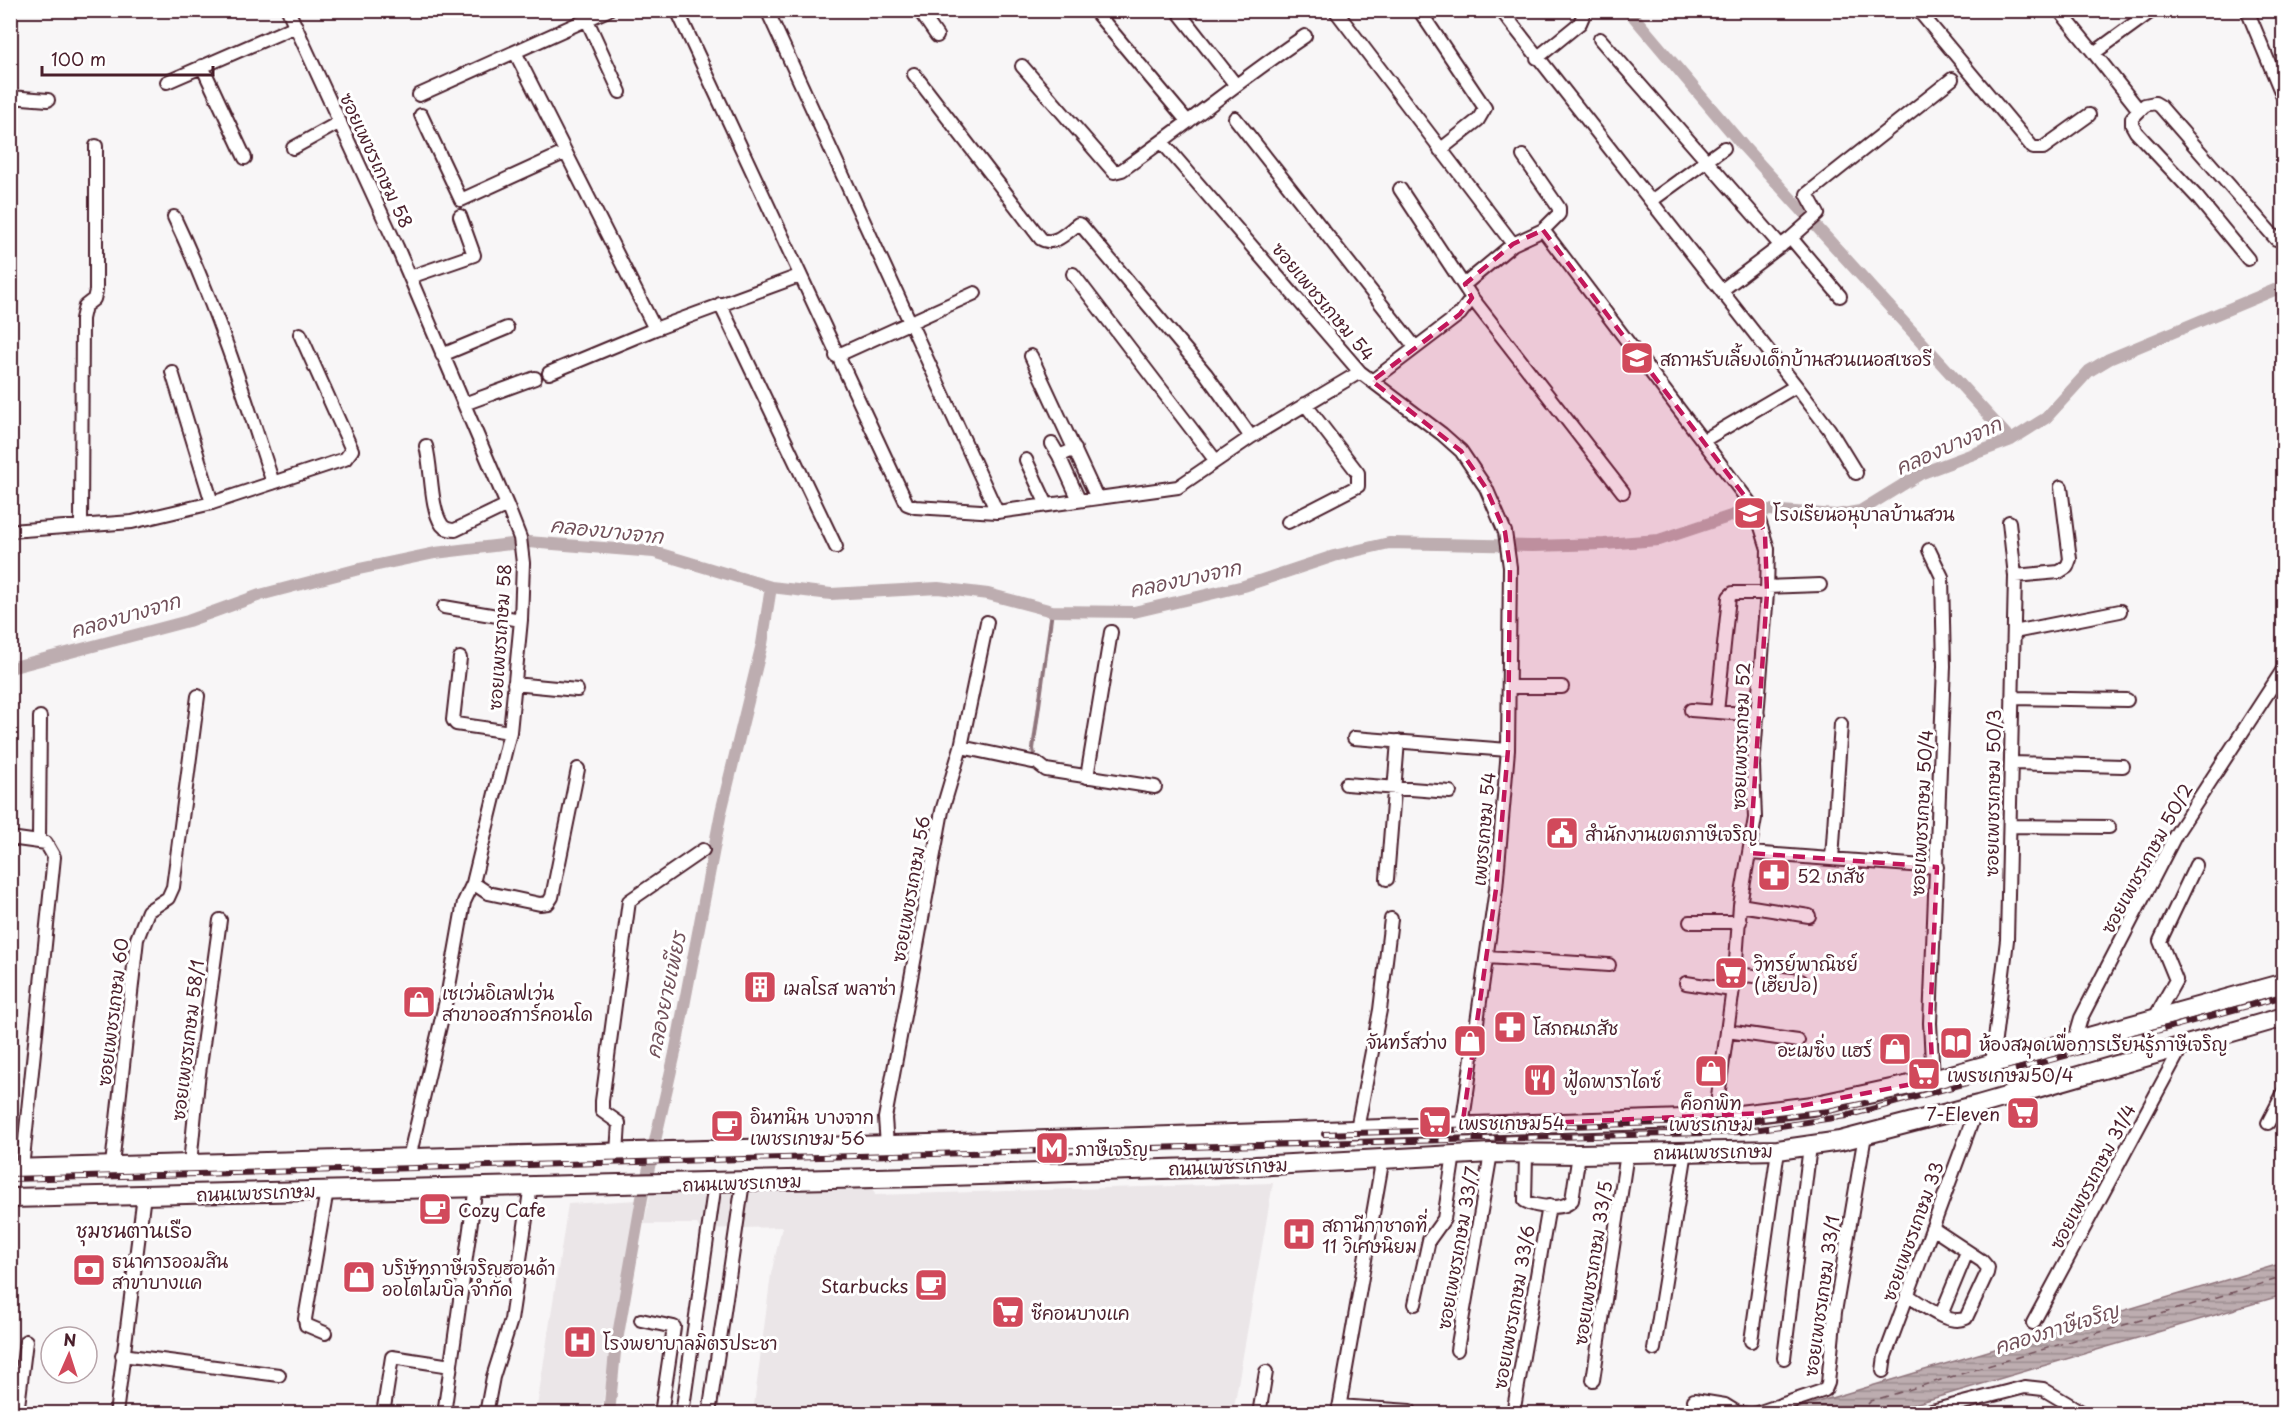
<svg xmlns="http://www.w3.org/2000/svg" width="2294" height="1424" viewBox="0 0 2294 1424" font-family="'Playpen Sans','Playpen Sans Thai',sans-serif">
<defs>
<pattern id="water-rules" width="6" height="5" patternUnits="userSpaceOnUse" patternTransform="scale(1.5)"><rect width="6" height="5" fill="#bdadb0"/><path d="M0 2.5h6" fill="none" stroke="#9c8c8f"/></pattern>
</defs>
<rect width="100%" height="100%" fill="#f8f6f7"/>
<filter id="ink" filterUnits="userSpaceOnUse"><feTurbulence type="fractalNoise" baseFrequency=".0167" numOctaves="2"/><feDisplacementMap in="SourceGraphic" scale="12" xChannelSelector="R" yChannelSelector="G"/><feConvolveMatrix kernelMatrix="1 2 1 2 8 2 1 2 1" color-interpolation-filters="sRGB"/></filter>
<g filter="url(#ink)">
<path fill="#ebe6e8" d="M 872,1183 L 875,1195 L 1273,1183 L 1233,1413 L 753,1413 L 771,1274 L 782,1227 L 700,1229 L 697,1224 L 644,1224 L 651,1190 Z
M 638,1200 L 601,1413 L 536,1413 L 568,1204 Z"/>
<path fill="url(#water-rules)" stroke="#8f747b" stroke-width="1.5" d="M 2283,1263 L 2283,1295 L 1884,1413 L 1781,1413 Z"/>
<g fill="none" stroke-linecap="round" stroke-linejoin="round">
<path stroke="#8f747b" stroke-width="4" d="M 2282,550 L 2284,550
M 1035,759 L 1033,749 L 1052,611"/>
<path stroke="#bdadb0" stroke-width="12" d="M 1628,10 L 1744,147 L 2011,440
M 10,668 L 188,621 L 260,595 L 359,569 L 435,553 L 528,542 L 654,552 L 771,587 L 831,594 L 938,588 L 988,594 L 1052,611 L 1134,612 L 1244,586 L 1334,556 L 1389,543 L 1533,546 L 1604,544 L 1659,540 L 1743,512 L 1768,510 L 1837,515 L 1860,511 L 1922,473 L 2011,440 L 2046,418 L 2089,371 L 2109,359 L 2284,286
M 609,1414 L 615,1352 L 642,1198 L 675,1053 L 721,812 L 762,644 L 771,587"/>
<path stroke="#72515a" stroke-width="1.5" stroke-dasharray="8 6" stroke-linecap="butt" d="M 1858,1414 L 1871,1401 L 2284,1277"/>
<g stroke="#4a1f2b" stroke-width="16">
<path id="street" d="M 288,10 L 397,247 L 507,505 L 520,538 L 523,563 L 521,620 L 510,732 L 473,883 L 464,902 L 448,992 L 409,1158
M 677,10 L 907,504 L 915,507 L 997,512 L 1178,487 L 1251,437 L 1360,372
M 767,10 L 997,512
M 919,10 L 937,36
M 1094,10 L 1188,122
M 1177,10 L 1235,84
M 1335,10 L 1513,244
M 1419,10 L 1485,108 L 1478,120 L 1440,150
M 1501,10 L 1796,386 L 1829,429 L 1856,473
M 1918,10 L 2033,148 L 2043,148 L 2089,115
M 2059,10 L 2094,53 L 2153,10
M 2247,10 L 2284,99
M 587,20 L 620,92
M 1600,39 L 1781,246
M 515,52 L 655,329 L 799,276
M 2094,53 L 2139,110
M 1537,58 L 1580,23 L 1583,16 L 1580,10
M 202,66 L 245,158
M 1022,66 L 1114,172 L 1122,170 C 1184,127 1242,78 1305,36
M 914,74 L 1041,239 C 1054,247 1067,232 1078,224 L 1081,225 L 1206,374 L 1251,437
M 167,82 L 296,26
M 419,95 L 608,10
M 10,97 L 48,100
M 421,115 L 461,200 L 564,153
M 1235,118 L 1415,347
M 1162,142 L 1360,372 L 1442,434 L 1461,451 L 1486,488 L 1505,532 L 1510,567 L 1508,750 L 1496,889 L 1462,1127
M 293,148 L 340,122
M 1400,189 L 1472,298 L 1623,492
M 1651,201 L 1724,148
M 174,217 C 215,303 244,393 273,483
M 1543,230 L 1756,511 L 1768,549 L 1767,593 L 1753,766 L 1755,818 L 1740,905 L 1735,974 L 1715,1118
M 1791,238 L 1840,296
M 2248,259 L 2197,197 L 2136,132 L 2132,125 L 2132,118 L 2145,105 L 2155,103 L 2160,106 L 2276,239
M 1073,274 L 1216,461
M 410,277 L 474,255 L 460,216
M 1465,284 L 1513,244 L 1543,230 L 1559,214 L 1559,208 L 1523,156
M 1722,290 L 1791,238 L 1818,214 L 1807,194 L 1952,79
M 720,304 L 836,547
M 442,355 L 507,328
M 836,356 L 975,293
M 1031,356 L 1097,498
M 172,372 L 212,503
M 549,373 L 655,329
M 1372,381 L 1460,314 L 1472,298
M 464,404 L 535,378
M 1704,440 L 1796,386
M 1052,444 L 1059,456
M 426,446 C 432,468 430,508 442,525 C 446,530 451,530 455,530 L 507,505
M 1075,449 L 1059,456 L 1079,500
M 1026,460 L 1047,505
M 1288,522 L 1358,486 L 1358,473 L 1305,404
M 81,526 L 82,319 L 85,306 L 94,299 L 96,291 L 96,146
M 10,531 L 132,522 L 212,503 L 345,459 L 352,450 L 300,334
M 1929,550 L 1942,577 L 1944,666 L 1930,1023 L 1933,1080
M 2015,576 L 2059,572 L 2067,567 L 2070,559 L 2061,487
M 1767,587 L 1820,585
M 444,607 L 521,620
M 2014,632 L 2120,611
M 460,658 L 453,720 L 456,724 L 510,732
M 514,684 L 577,690
M 1510,687 L 1562,687
M 2012,698 L 2127,700
M 1691,710 L 1758,715
M 1717,712 L 1729,597 L 1733,593 L 1767,593
M 1354,738 L 1508,750
M 961,747 L 1037,763 L 1046,770 L 1155,787
M 2011,763 L 2123,766
M 1087,777 L 1111,632
M 1346,784 L 1450,792
M 2010,826 L 2109,827
M 10,838 L 46,843 L 54,857 L 22,1169
M 39,840 L 40,717
M 1750,853 L 1937,867
M 1832,859 L 1841,724
M 1387,879 L 1398,741
M 473,883 L 488,893 L 540,904 L 548,903 L 552,897 L 578,769
M 1740,905 L 1809,916
M 1690,922 L 1740,922
M 1487,957 L 1609,965
M 1735,974 L 1801,981
M 1686,983 L 1732,990
M 2154,1019 L 2176,980 L 2160,941 L 2196,865
M 1727,1031 L 1798,1041
M 2074,1042 L 2081,1018 L 2176,834 L 2284,668
M 1992,1064 L 2007,940 L 2015,576 L 2009,522
M 2268,1123 L 2284,1092
M 1357,1129 L 1380,1010 L 1391,919
M 887,1145 L 885,1118 L 942,811 L 961,747 L 987,622
M 617,1153 L 619,1123 L 602,1111 L 602,1101 L 629,901 L 703,850
M 1526,1154 L 1525,1201 C 1536,1207 1564,1211 1572,1200 L 1579,1154
M 190,1164 L 198,1081 L 220,920
M 112,1165 L 137,939 L 148,911 L 168,898 L 173,887 L 198,696
M 1907,1295 C 1922,1304 1949,1327 1966,1318 L 1987,1273 L 1988,1268 L 1982,1261 L 1932,1228
M 1415,1304 L 1429,1240 L 1444,1219 L 1454,1154
M 1941,1315 L 1967,1252
M 641,1320 L 674,1327 L 661,1414
M 2033,1323 L 2182,1046
M 325,1333 L 306,1325 L 305,1319 L 327,1190
M 1751,1341 L 1778,1150
M 1654,1349 L 1686,1151
M 1457,1350 L 1491,1153
M 122,1355 L 279,1375
M 1784,1358 L 1810,1146
M 1883,1371 L 1885,1356 L 1978,1105
M 1593,1380 L 1627,1153
M 1694,1400 L 1725,1405 L 1738,1413 L 1747,1414
M 1339,1406 L 1410,1411
M 17,1414 L 26,1341
M 116,1414 L 144,1195
M 383,1414 L 392,1357 L 451,1366
M 444,1414 L 476,1186
M 486,1414 L 493,1377 L 511,1320 L 531,1185
M 682,1414 L 715,1183
M 709,1414 L 743,1182
M 1259,1414 L 1266,1372
M 1338,1414 L 1383,1157
M 1513,1414 L 1549,1206
M 1754,1414 L 1825,1390 L 1828,1383 L 1835,1312 L 1865,1135
M 1920,1414 L 2025,1387 L 2043,1389 L 2085,1414"/>
</g>
<g stroke="#4a1f2b" stroke-width="22">
<path id="primary" d="M 10,1169 L 928,1144 L 1715,1118 L 1812,1106 L 1933,1080 L 2284,983
M 10,1198 L 919,1177 L 1255,1166 L 1491,1153 L 1579,1154 L 1778,1150 L 1840,1141 L 1978,1105 L 2284,1017"/>
</g>
<use href="#street" stroke="#fff" stroke-width="12"/>
<use href="#primary" stroke="#fff" stroke-width="18"/>
<g stroke="#4a1f2b" stroke-width="6">
<path id="rail" d="M 1324,1134 L 1753,1120 L 1828,1111 L 1865,1103
M 10,1179 L 1741,1132 L 1846,1116 L 2284,996"/>
</g>
<use href="#rail" stroke="#fff" stroke-width="4" stroke-dasharray="11" stroke-linecap="butt"/>
</g>
</g>
<path fill="#c2185b" fill-opacity="0.2" stroke="#c2185b" stroke-width="4.5" stroke-dasharray="12 8" stroke-linejoin="round" d="M 1543,230 L 1756,511 L 1765,534 L 1767,593 L 1750,853 L 1937,867 L 1930,1023 L 1933,1080 L 1764,1113 L 1462,1127 L 1496,889 L 1508,750 L 1510,567 L 1505,532 L 1486,488 L 1461,451 L 1372,381 L 1460,314 L 1472,298 L 1465,284 L 1513,244 Z"/>
<defs>
<g id="school-square" transform="scale(1.725)"><rect x="-9" y="-9" width="18" height="18" rx="4" fill="#d1495b" stroke="#fff"/><path d="M0-5L7-2L0 1L-7-2ZM-4 1L0 2.5L4 1V4Q0 6-4 4Z" fill="#fff"/></g>
<g id="civic-square" transform="scale(1.725)"><rect x="-9" y="-9" width="18" height="18" rx="4" fill="#d1495b" stroke="#fff"/><path d="M-.6-6.5H3V-4.5H.6V-3L4-1V1h2V6H-6V1h2V-1L-.6-3ZM-1.2 2.5V6h2.4V2.5Z" fill="#fff"/></g>
<g id="pharmacy-square" transform="scale(1.725)"><rect x="-9" y="-9" width="18" height="18" rx="4" fill="#d1495b" stroke="#fff"/><path d="M-2-6h4v4h4v4h-4v4h-4v-4h-4v-4h4Z" fill="#fff"/></g>
<g id="supermarket-square" transform="scale(1.725)"><rect x="-9" y="-9" width="18" height="18" rx="4" fill="#d1495b" stroke="#fff"/><path d="M-6-5.5h2.5l.6 2H6L4.5 2H-2.5L-4.4-4H-6ZM-1.5 3.2a1.3 1.3 0 1 0 .1 0ZM3 3.2a1.3 1.3 0 1 0 .1 0Z" fill="#fff"/></g>
<g id="building-square" transform="scale(1.725)"><rect x="-9" y="-9" width="18" height="18" rx="4" fill="#d1495b" stroke="#fff"/><path d="M-4-6H4V6H1V3H-1V6H-4ZM-2.5-4.3h1.7v1.8h-1.7ZM.8-4.3h1.7v1.8H.8ZM-2.5-1h1.7V.8h-1.7ZM.8-1h1.7V.8H.8Z" fill="#fff"/></g>
<g id="shop-square" transform="scale(1.725)"><rect x="-9" y="-9" width="18" height="18" rx="4" fill="#d1495b" stroke="#fff"/><path d="M-5-2.5h2.3a2.7 3.5 0 0 1 5.4 0H5L5.5 6h-11ZM-1.5-2.5h3a1.5 2.3 0 0 0-3 0Z" fill="#fff"/></g>
<g id="library-square" transform="scale(1.725)"><rect x="-9" y="-9" width="18" height="18" rx="4" fill="#d1495b" stroke="#fff"/><path d="M-6-4Q-3-5.5-.7-3.5V5Q-3 3-6 4ZM6-4Q3-5.5 .7-3.5V5Q3 3 6 4Z" fill="#fff"/></g>
<g id="restaurant-square" transform="scale(1.725)"><rect x="-9" y="-9" width="18" height="18" rx="4" fill="#d1495b" stroke="#fff"/><path d="M-5-6h1v4h1v-4h1v4h1v-4h1v5L-1.5 .5V6h-2V.5L-5-1ZM5-6V6H3V1.5H1.5Q1.5-4 5-6Z" fill="#fff"/></g>
<g id="cafe-square" transform="scale(1.725)"><rect x="-9" y="-9" width="18" height="18" rx="4" fill="#d1495b" stroke="#fff"/><path d="M-5.5-4.5H6V0H3Q3 3.5 0 3.5H-2.5Q-5.5 3.5-5.5 0ZM3-3.2v2h1.7v-2ZM-6 4.5H4V6H-6Z" fill="#fff"/></g>
<g id="metro-square" transform="scale(1.725)"><rect x="-9" y="-9" width="18" height="18" rx="4" fill="#d1495b" stroke="#fff"/><path d="M-5.5 5V-5H-3L0 0L3-5H5.5V5H3V-.5L0 4L-3-.5V5Z" fill="#fff"/></g>
<g id="hospital-square" transform="scale(1.725)"><rect x="-9" y="-9" width="18" height="18" rx="4" fill="#d1495b" stroke="#fff"/><path d="M-5-5h3v3.5h4V-5h3V5h-3V1.5h-4V5h-3Z" fill="#fff"/></g>
<g id="bank-square" transform="scale(1.725)"><rect x="-9" y="-9" width="18" height="18" rx="4" fill="#d1495b" stroke="#fff"/><path d="M-6-4H6V4H-6ZM0-2.3a2.3 2.3 0 1 0 0 4.6a2.3 2.3 0 1 0 0-4.6Z" fill="#fff"/></g>
</defs>
<g fill-rule="evenodd">
<use href="#school-square" x="1637" y="358"/>
<use href="#school-square" x="1750" y="513"/>
<use href="#civic-square" x="1562" y="833"/>
<use href="#pharmacy-square" x="1774" y="875"/>
<use href="#supermarket-square" x="1731" y="973"/>
<use href="#building-square" x="760" y="987"/>
<use href="#shop-square" x="419" y="1002"/>
<use href="#pharmacy-square" x="1510" y="1027"/>
<use href="#shop-square" x="1470" y="1041"/>
<use href="#library-square" x="1956" y="1043"/>
<use href="#shop-square" x="1895" y="1049"/>
<use href="#shop-square" x="1711" y="1071"/>
<use href="#supermarket-square" x="1924" y="1074"/>
<use href="#restaurant-square" x="1540" y="1080"/>
<use href="#supermarket-square" x="2023" y="1113"/>
<use href="#supermarket-square" x="1435" y="1122"/>
<use href="#cafe-square" x="727" y="1126"/>
<use href="#metro-square" x="1052" y="1148"/>
<use href="#cafe-square" x="435" y="1209"/>
<use href="#hospital-square" x="1299" y="1234"/>
<use href="#bank-square" x="89" y="1270"/>
<use href="#shop-square" x="359" y="1277"/>
<use href="#cafe-square" x="931" y="1285"/>
<use href="#supermarket-square" x="1008" y="1312"/>
<use href="#hospital-square" x="580" y="1342"/>
</g>
<g text-anchor="middle" dominant-baseline="central" stroke-width="6" stroke-linejoin="round" paint-order="stroke">
<g font-size="18" fill="#4a1f2b" stroke="#fff">
<text transform="translate(377 160) rotate(65)">ซอยเพชรเกษม 58</text>
<text transform="translate(1324 301) rotate(50)">ซอยเพชรเกษม 54</text>
<text transform="translate(499 637) rotate(-86)">ซอยเพชรเกษม 58</text>
<text transform="translate(1740 736) rotate(-88)">ซอยเพชรเกษม 52</text>
<text transform="translate(1992 793) rotate(-89)">ซอยเพชรเกษม 50/3</text>
<text transform="translate(1921 813) rotate(-87)">ซอยเพชรเกษม 50/4</text>
<text transform="translate(1483 829) rotate(-85)">เพชรเกษม 54</text>
<text transform="translate(2146 858) rotate(-61)">ซอยเพชรเกษม 50/2</text>
<text transform="translate(910 889) rotate(-80)">ซอยเพชรเกษม 56</text>
<text transform="translate(112 1012) rotate(-83)">ซอยเพชรเกษม 60</text>
<text transform="translate(187 1040) rotate(-83)">ซอยเพชรเกษม 58/1</text>
<text transform="translate(1713 1151) rotate(-1)">ถนนเพชรเกษม</text>
<text transform="translate(1228 1166) rotate(-2)">ถนนเพชรเกษม</text>
<text transform="translate(2092 1176) rotate(-62)">ซอยเพชรเกษม 31/4</text>
<text transform="translate(742 1182) rotate(-2)">ถนนเพชรเกษม</text>
<text transform="translate(256 1192) rotate(-2)">ถนนเพชรเกษม</text>
<text transform="translate(1912 1231) rotate(-70)">ซอยเพชรเกษม 33</text>
<text transform="translate(1457 1248) rotate(-80)">ซอยเพชรเกษม 33/7</text>
<text transform="translate(1592 1263) rotate(-81)">ซอยเพชรเกษม 33/5</text>
<text transform="translate(1821 1296) rotate(-82)">ซอยเพชรเกษม 33/1</text>
<text transform="translate(1513 1307) rotate(-80)">ซอยเพชรเกษม 33/6</text>
</g>
<g font-size="18" fill="#4a1f2b" stroke="#fff" text-anchor="start">
<text x="1660" y="358">สถานรับเลี้ยงเด็กบ้านสวนเนอสเซอรี</text>
<text x="1773" y="513">โรงเรียนอนุบาลบ้านสวน</text>
<text x="1585" y="833">สำนักงานเขตภาษีเจริญ</text>
<text x="1797" y="875">52 เภสัช</text>
<text x="1754" y="963">วิทูรย์พาณิชย์<tspan x="1754" dy="21">(เฮียปอ)</tspan></text>
<text x="783" y="987">เมลโรส พลาซ่า</text>
<text x="442" y="992">เซเว่นอิเลฟเว่น<tspan x="442" dy="21">สาขาออสการ์คอนโด</tspan></text>
<text x="1533" y="1027">โสภณเภสัช</text>
<text x="1447" y="1041" text-anchor="end">จันทร์สว่าง</text>
<text x="1979" y="1043">ห้องสมุดเพื่อการเรียนรู้ภาษีเจริญ</text>
<text x="1872" y="1049" text-anchor="end">อะเมซิ่ง แฮร์</text>
<text x="1947" y="1074">เพรชเกษม50/4</text>
<text x="1563" y="1080">ฟู้ดพาราไดซ์</text>
<text x="1711" y="1102" text-anchor="middle">ค็อกพิท<tspan x="1711" dy="21">เพชรเกษม</tspan></text>
<text x="2000" y="1113" text-anchor="end">7-Eleven</text>
<text x="750" y="1116">อินทนิน บางจาก<tspan x="750" dy="21">เพชรเกษม 56</tspan></text>
<text x="1458" y="1122">เพรชเกษม54</text>
<text x="1075" y="1148">ภาษีเจริญ</text>
<text x="458" y="1209">Cozy Cafe</text>
<text x="1322" y="1224">สถานีกาชาดที่<tspan x="1322" dy="21">11 วิเศษนิยม</tspan></text>
<text x="112" y="1260">ธนาคารออมสิน<tspan x="112" dy="21">สาขาบางแค</tspan></text>
<text x="382" y="1267">บริษัทภาษีเจริญฮอนด้า<tspan x="382" dy="21">ออโตโมบิล จำกัด</tspan></text>
<text x="908" y="1285" text-anchor="end">Starbucks</text>
<text x="1031" y="1312">ซีคอนบางแค</text>
<text x="603" y="1342">โรงพยาบาลมิตรประชา</text>
</g>
<g font-size="20" font-style="italic" fill="#72515a" stroke="#fff">
<text transform="translate(1948 445) rotate(-24)">คลองบางจาก</text>
<text transform="translate(607 530) rotate(6)">คลองบางจาก</text>
<text transform="translate(1185 578) rotate(-12)">คลองบางจาก</text>
<text transform="translate(125 615) rotate(-16)">คลองบางจาก</text>
<text transform="translate(665 995) rotate(-78)">คลองยายเพียร</text>
<text transform="translate(2056 1328) rotate(-17)">คลองภาษีเจริญ</text>
</g>
<g font-size="20" fill="#4a1f2b" stroke="#fff">
<text x="134" y="1230">ชุมชนตานเรือ</text>
</g>
</g>
<rect width="2294" height="1424" fill="none" stroke="#fff" stroke-width="36"/>
<rect x="18" y="18" width="2258" height="1388" fill="none" stroke="#4a1f2b" stroke-width="2" filter="url(#ink)"/>
<g transform="translate(69 1355) rotate(3)"><circle r="28" fill="#ffffff" stroke="#b7a5aa" stroke-width="1.5"/>
<path d="M0-4.5L10 22L0 15L-10 22Z" fill="#d1495b"/>
<text y="-9" font-size="16" font-weight="bold" text-anchor="middle" fill="#4a1f2b">N</text>
</g>
<path d="M42 66v9h171v-9" fill="none" stroke="#4a1f2b" stroke-width="3"/>
<text x="51" y="66" font-size="18" fill="#4a1f2b" stroke="#ffffff" stroke-width="4.5" paint-order="stroke">100 m</text>
</svg>
